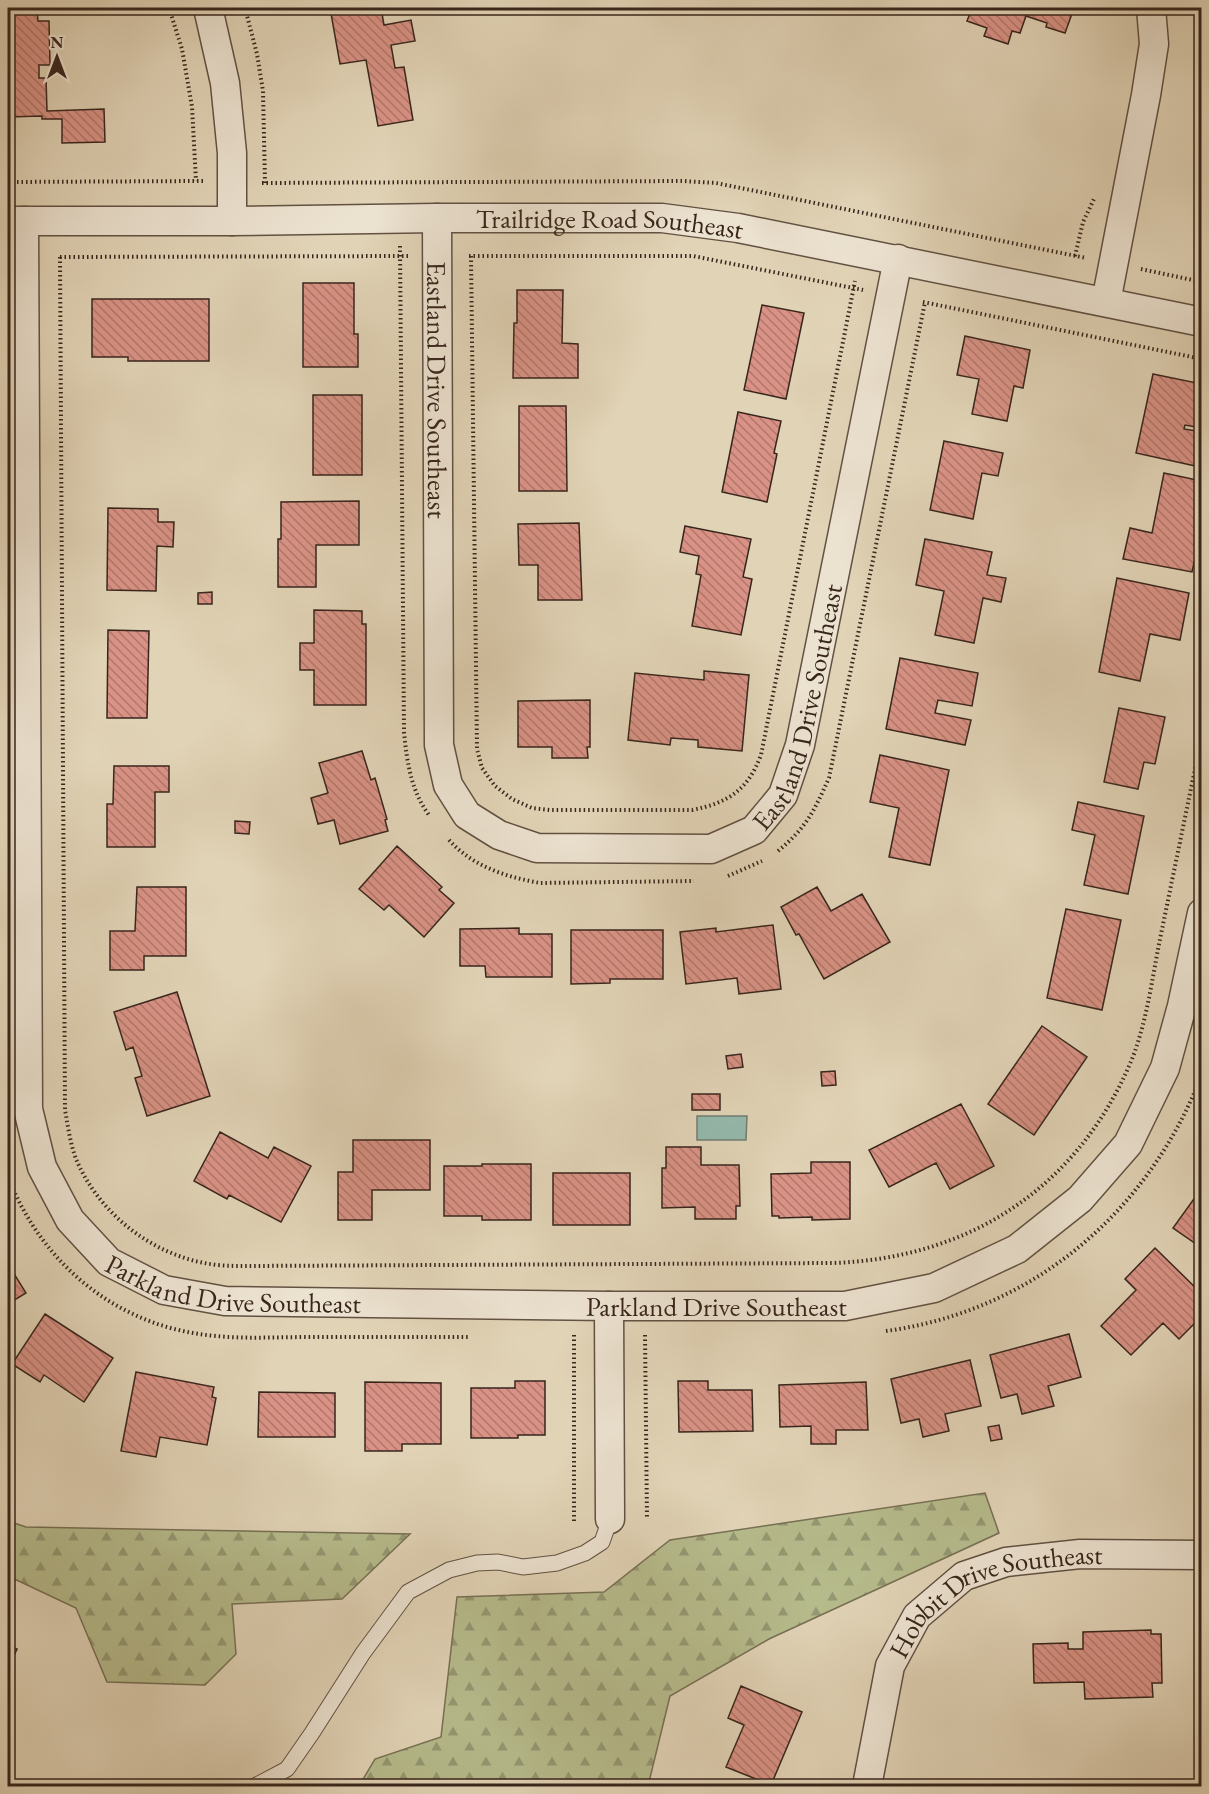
<svg xmlns="http://www.w3.org/2000/svg" width="1209" height="1794" viewBox="0 0 1209 1794" font-family="'EB Garamond',serif">
<defs>
<pattern id="forest-firs" width="22" height="20" patternUnits="userSpaceOnUse" patternTransform="scale(1.5)"><rect width="22" height="20" fill="#b6bb8c"/><path d="M5 1l3.5 6h-7zM16 11l3.5 6h-7z" fill="#959872"/></pattern>
<pattern id="building-back-hatch" width="6" height="6" patternUnits="userSpaceOnUse" patternTransform="scale(1.5)"><rect width="6" height="6" fill="#d99285"/><path d="M-1 5l2 2M0 0l6 6M5-1l2 2" fill="none" stroke="#b1776c"/></pattern>
</defs>
<rect width="100%" height="100%" fill="#e1d3b6"/>
<filter id="stains"><feTurbulence type="fractalNoise" baseFrequency=".00333" numOctaves="4"/><feColorMatrix values="0 0 0 0 .2 0 0 0 0 .09 0 0 0 0 .02 0 0 0 .5 -.17"/></filter>
<radialGradient id="worn" r=".72"><stop offset=".6" stop-color="#630" stop-opacity="0"/><stop offset="1" stop-color="#630" stop-opacity=".3"/></radialGradient>
<path fill="url(#forest-firs)" stroke="#777054" stroke-width="1.5" d="M 985,1493 L 999,1533 L 769,1639 L 670,1696 L 648,1786 L 359,1786 L 375,1759 L 441,1737 L 457,1597 L 604,1592 L 670,1540 Z
M 8,1521 L 26,1527 L 410,1534 L 342,1599 L 232,1604 L 236,1654 L 205,1685 L 107,1682 L 76,1608 L 8,1576 Z"/>
<path fill="#94b8ac" stroke="#6f7e72" stroke-width="1.5" d="M 697,1116 L 747,1116 L 746,1140 L 697,1140 Z"/>
<path fill="url(#building-back-hatch)" stroke="#38261c" stroke-width="1.5" d="M 8,8 L 37,8 L 38,21 L 49,21 L 50,65 L 39,65 L 39,78 L 46,78 L 47,111 L 104,109 L 105,142 L 62,143 L 62,119 L 42,119 L 42,116 L 8,117 Z
M 330,8 L 381,8 L 384,25 L 411,20 L 415,41 L 391,45 L 395,68 L 404,67 L 413,120 L 378,126 L 366,60 L 340,64 Z
M 972,8 L 1074,8 L 1065,33 L 1046,27 L 1047,23 L 1026,16 L 1020,33 L 1012,31 L 1008,44 L 984,36 L 987,28 L 967,21 Z
M 303,283 L 354,283 L 354,334 L 358,334 L 358,367 L 303,367 Z
M 517,290 L 563,290 L 562,343 L 578,344 L 578,378 L 513,378 L 514,323 L 517,323 Z
M 92,299 L 209,299 L 209,361 L 128,361 L 128,357 L 92,357 Z
M 762,305 L 804,313 L 786,399 L 744,390 Z
M 965,336 L 1030,350 L 1023,388 L 1014,386 L 1007,421 L 972,414 L 979,379 L 957,375 Z
M 1153,374 L 1202,384 L 1202,428 L 1185,425 L 1184,429 L 1202,432 L 1200,467 L 1136,453 Z
M 313,395 L 362,395 L 362,475 L 313,475 Z
M 519,406 L 566,406 L 567,491 L 519,491 Z
M 738,412 L 781,421 L 774,453 L 777,454 L 767,502 L 722,492 Z
M 944,441 L 1003,453 L 998,476 L 982,473 L 973,519 L 930,510 Z
M 1164,473 L 1202,481 L 1202,527 L 1192,572 L 1123,559 L 1130,528 L 1152,533 Z
M 359,501 L 359,545 L 316,545 L 316,587 L 278,587 L 278,539 L 281,539 L 281,502 Z
M 108,508 L 158,509 L 158,522 L 174,522 L 173,547 L 157,546 L 156,591 L 107,590 Z
M 579,523 L 582,600 L 538,600 L 538,565 L 519,565 L 518,524 Z
M 685,526 L 751,539 L 743,577 L 752,579 L 741,635 L 692,626 L 701,575 L 696,574 L 699,556 L 680,552 Z
M 925,539 L 992,552 L 987,575 L 1006,578 L 1001,602 L 983,598 L 974,643 L 935,635 L 944,591 L 916,585 Z
M 1117,578 L 1189,593 L 1180,640 L 1150,634 L 1140,681 L 1099,672 Z
M 212,592 L 212,604 L 198,604 L 198,593 Z
M 314,610 L 362,611 L 362,624 L 366,624 L 366,705 L 314,705 L 314,670 L 300,670 L 300,643 L 314,643 Z
M 108,630 L 149,631 L 147,718 L 107,718 Z
M 900,658 L 978,673 L 972,706 L 938,700 L 935,713 L 971,720 L 965,745 L 886,729 Z
M 704,671 L 749,675 L 742,751 L 698,747 L 698,740 L 671,738 L 670,745 L 628,740 L 635,673 L 704,680 Z
M 590,700 L 590,747 L 587,747 L 588,758 L 552,758 L 552,747 L 518,747 L 518,701 Z
M 1119,708 L 1165,717 L 1155,764 L 1144,762 L 1138,789 L 1104,782 Z
M 362,751 L 371,780 L 375,778 L 387,819 L 385,820 L 388,831 L 340,844 L 334,820 L 318,824 L 311,798 L 328,793 L 319,763 Z
M 880,755 L 949,770 L 930,865 L 889,857 L 899,808 L 870,802 Z
M 114,766 L 169,766 L 169,792 L 155,792 L 155,847 L 107,847 L 107,804 L 113,804 Z
M 1078,802 L 1144,816 L 1128,894 L 1084,885 L 1095,835 L 1072,830 Z
M 235,821 L 250,822 L 249,834 L 235,833 Z
M 397,846 L 442,887 L 439,890 L 454,903 L 424,937 L 389,905 L 384,910 L 359,889 Z
M 137,887 L 186,887 L 186,956 L 144,956 L 144,970 L 110,970 L 110,931 L 135,931 Z
M 817,887 L 831,911 L 862,894 L 890,942 L 824,979 L 799,934 L 796,935 L 781,907 Z
M 1066,909 L 1121,920 L 1102,1010 L 1047,998 Z
M 773,925 L 781,989 L 739,994 L 737,978 L 686,984 L 680,932 L 716,928 L 716,932 Z
M 519,928 L 519,934 L 552,934 L 552,977 L 486,977 L 485,966 L 460,966 L 460,929 Z
M 571,930 L 663,930 L 663,979 L 610,979 L 610,983 L 571,984 Z
M 177,992 L 210,1096 L 147,1116 L 135,1078 L 142,1076 L 133,1047 L 126,1050 L 114,1012 Z
M 1042,1026 L 1087,1057 L 1034,1135 L 988,1104 Z
M 741,1054 L 743,1067 L 728,1069 L 726,1056 Z
M 835,1071 L 836,1085 L 822,1086 L 821,1072 Z
M 692,1094 L 720,1094 L 720,1110 L 692,1110 Z
M 961,1104 L 994,1166 L 950,1189 L 936,1163 L 889,1187 L 869,1150 Z
M 220,1132 L 268,1158 L 274,1147 L 311,1166 L 281,1222 L 229,1195 L 227,1199 L 194,1181 Z
M 353,1140 L 430,1140 L 430,1190 L 372,1190 L 372,1220 L 338,1220 L 338,1172 L 353,1172 Z
M 666,1147 L 701,1147 L 701,1165 L 739,1165 L 740,1206 L 736,1206 L 736,1219 L 695,1219 L 695,1207 L 662,1208 L 662,1168 L 666,1168 Z
M 811,1162 L 850,1162 L 850,1219 L 812,1220 L 812,1217 L 779,1218 L 779,1216 L 772,1216 L 771,1174 L 811,1173 Z
M 482,1164 L 531,1164 L 531,1220 L 482,1220 L 482,1216 L 444,1216 L 444,1166 L 482,1166 Z
M 553,1173 L 630,1173 L 630,1225 L 553,1225 Z
M 1196,1196 L 1202,1200 L 1202,1248 L 1173,1228 Z
M 1155,1248 L 1202,1294 L 1202,1316 L 1179,1339 L 1163,1323 L 1131,1355 L 1101,1326 L 1136,1290 L 1125,1279 Z
M 8,1264 L 26,1293 L 8,1304 Z
M 45,1314 L 113,1358 L 84,1402 L 44,1375 L 40,1382 L 12,1364 Z
M 1069,1334 L 1081,1377 L 1048,1386 L 1054,1406 L 1022,1414 L 1017,1394 L 1001,1398 L 990,1355 Z
M 970,1360 L 981,1406 L 945,1414 L 949,1431 L 923,1437 L 919,1419 L 901,1423 L 891,1379 Z
M 136,1372 L 214,1387 L 212,1397 L 216,1398 L 207,1445 L 160,1437 L 156,1457 L 121,1451 Z
M 515,1381 L 545,1381 L 545,1435 L 518,1435 L 518,1438 L 471,1438 L 471,1388 L 515,1388 Z
M 678,1381 L 708,1381 L 708,1390 L 752,1390 L 753,1431 L 679,1432 Z
M 365,1382 L 441,1383 L 441,1444 L 402,1444 L 402,1451 L 365,1451 Z
M 866,1382 L 868,1430 L 836,1430 L 836,1444 L 811,1444 L 811,1426 L 780,1427 L 779,1385 Z
M 259,1392 L 335,1393 L 335,1437 L 258,1437 Z
M 999,1425 L 1002,1439 L 991,1441 L 988,1427 Z
M 1151,1630 L 1151,1634 L 1161,1634 L 1162,1683 L 1152,1683 L 1153,1697 L 1085,1699 L 1084,1682 L 1034,1683 L 1033,1644 L 1068,1643 L 1068,1649 L 1083,1649 L 1083,1632 Z
M 8,1645 L 17,1649 L 8,1668 Z
M 741,1686 L 802,1712 L 771,1785 L 726,1767 L 744,1725 L 728,1718 Z"/>
<g fill="none" stroke-linecap="round" stroke-linejoin="round">
<g stroke="#625142" stroke-width="17">
<path id="lane" d="M 255,1786 L 287,1769 L 312,1733 L 363,1653 L 408,1592 L 449,1570 L 477,1563 L 498,1562 L 523,1567 L 557,1563 L 585,1553 L 602,1542 L 610,1519"/>
</g>
<g stroke="#625142" stroke-width="31">
<g id="street">
<path d="M 208,8 L 225,83 L 232,153 L 232,221"/>
<path id="s1" d="M 437,218 L 439,745 L 448,785 L 467,815 L 499,835 L 537,848 L 711,849 L 754,830 L 783,795 L 800,745 L 898,259"/>
<path id="s2" d="M 8,221 L 232,221 L 437,218 L 662,218 L 738,228 L 1202,322"/>
<path id="s3" d="M 24,221 L 28,1109 L 42,1167 L 70,1220 L 109,1262 L 164,1290 L 225,1301 L 609,1306 L 845,1306 L 934,1288 L 1017,1249 L 1080,1199 L 1128,1144 L 1165,1068 L 1182,1006 L 1202,913"/>
<path d="M 1106,302 L 1146,95 L 1154,44 L 1151,8"/>
<path d="M 609,1306 L 610,1519"/>
<path id="s4" d="M 867,1786 L 890,1666 L 917,1616 L 964,1576 L 1006,1562 L 1080,1554 L 1202,1555"/>
</g>
</g>
<path stroke="#38261c" stroke-width="4" stroke-dasharray="1.5 3" stroke-linecap="butt" d="M 169,8 L 182,49 L 192,107 L 196,181
M 245,8 L 257,54 L 263,91 L 265,183
M 8,182 L 203,181
M 262,183 L 683,181 L 716,183 L 1086,258
M 400,246 L 404,732 C 407,762 411,791 429,815
M 469,256 L 693,256 L 863,290
M 471,256 L 477,749 L 482,768 L 495,786 L 512,799 L 532,808 L 550,810 L 692,810 C 728,803 748,790 761,755 L 855,281
M 1075,256 L 1083,222 L 1094,199
M 60,257 L 65,1110 C 68,1126 70,1143 76,1159 C 100,1216 157,1259 218,1265 C 228,1266 237,1266 246,1266 L 832,1263 C 969,1259 1079,1187 1132,1059 C 1147,1021 1152,979 1160,939 C 1174,871 1188,803 1202,735
M 60,257 L 409,256
M 1141,269 L 1202,282
M 923,302 L 1202,359
M 449,840 C 472,866 506,877 540,883 L 694,881
M 778,851 C 807,827 814,811 829,778 L 925,302
M 728,876 L 762,861
M 8,1177 C 43,1266 119,1328 216,1336 C 247,1339 279,1337 311,1337 C 364,1337 417,1337 470,1337
M 886,1331 C 1033,1311 1149,1212 1202,1074
M 645,1335 L 647,1519
M 574,1521 L 574,1335"/>
<use href="#lane" stroke="#ece2d0" stroke-width="15"/>
<use href="#street" stroke="#ece2d0" stroke-width="28"/>
</g>
<g text-anchor="middle" dominant-baseline="central" stroke-width="6" stroke-linejoin="round" paint-order="stroke">
<g font-size="27" fill="#38261c" stroke="#ece2d0">
<text stroke="none"><textPath href="#s2" startOffset="602">Trailridge Road Southeast</textPath></text>
<text stroke="none"><textPath href="#s1" startOffset="172">Eastland Drive Southeast</textPath></text>
<text stroke="none"><textPath href="#s1" startOffset="1036">Eastland Drive Southeast</textPath></text>
<text stroke="none"><textPath href="#s3" startOffset="1194">Parkland Drive Southeast</textPath></text>
<text stroke="none"><textPath href="#s3" startOffset="1680">Parkland Drive Southeast</textPath></text>
<text stroke="none"><textPath href="#s4" startOffset="258">Hobbit Drive Southeast</textPath></text>
</g>
</g>
<rect width="1209" height="1794" fill="none" stroke="#e1d3b6" stroke-width="30"/>
<rect x="9" y="9" width="1191" height="1776" fill="none" stroke="#38261c" stroke-width="3"/>
<rect x="15" y="15" width="1179" height="1764" fill="none" stroke="#38261c" stroke-width="1.5"/>
<g transform="translate(57 57)" stroke="#ece2d0" stroke-width="4.5" paint-order="stroke">
<path d="M0-4.5L10 22L0 15L-10 22Z" fill="#38261c"/>
<text y="-9" font-size="16" font-weight="bold" text-anchor="middle" fill="#38261c">N</text>
</g>
<rect width="100%" height="100%" filter="url(#stains)"/>
<rect width="100%" height="100%" fill="url(#worn)"/>
</svg>
